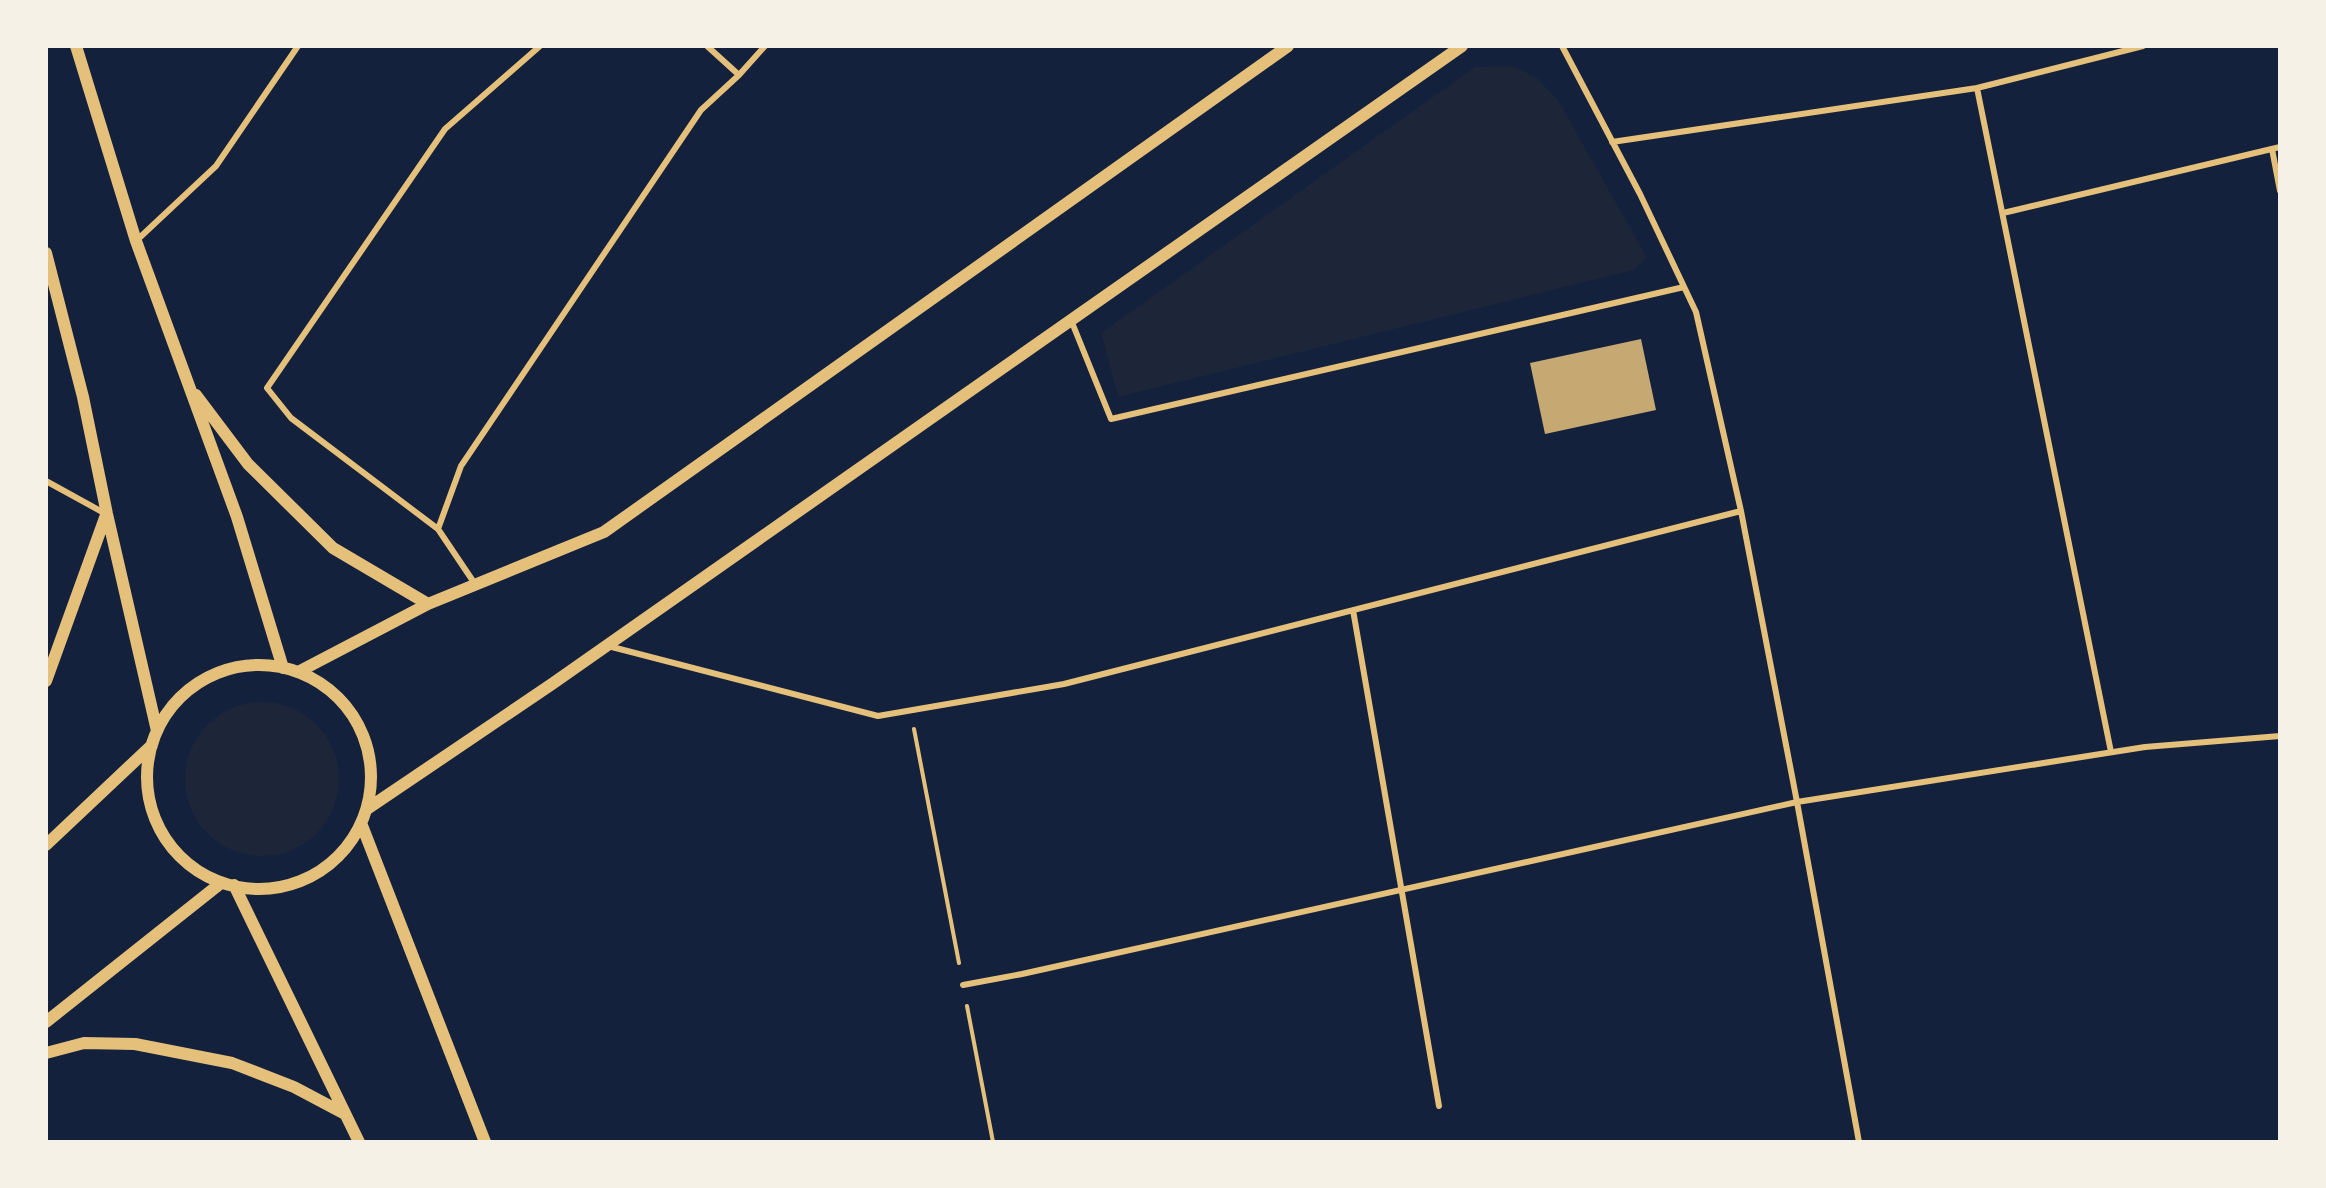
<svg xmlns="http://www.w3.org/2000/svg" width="2326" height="1188" viewBox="0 0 2326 1188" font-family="Mulish,sans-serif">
<rect width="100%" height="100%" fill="#14213d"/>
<path fill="#1d2539" d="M 1513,66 L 1537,78 L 1558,100 L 1647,258 L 1633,270 L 1118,397 L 1101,333 L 1475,67 Z
M185 779a77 77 0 1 1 154 0a77 77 0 1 1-154 0Z"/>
<path fill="#c6a872" d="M 1641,339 L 1656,410 L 1545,434 L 1530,363 Z"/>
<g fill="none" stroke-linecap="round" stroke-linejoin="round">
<path stroke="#e5c07b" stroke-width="4" d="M 914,729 L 959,963
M 967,1006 L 993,1142"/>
<path stroke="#e5c07b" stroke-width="6" d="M 707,46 L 739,75
M 1562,46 L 1640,194 L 1696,312 L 1741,511 L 1797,802 L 1859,1142
M 1977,88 L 2111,752
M 1612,142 L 1977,88 L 2143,46
M 2272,149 L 2280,191
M 2003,213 L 2280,147
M 136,241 L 216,166 L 298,46
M 1071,320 L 1111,419 L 1684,287
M 46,481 L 106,514
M 438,529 L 291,418 L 267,388 L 445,129 L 540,46
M 475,584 L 438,529 L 461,466 L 701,110 L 739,75 L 765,46
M 1353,610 L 1439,1106
M 608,646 L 878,716 L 1064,684 L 1741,511
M 963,985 L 1022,974 L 1797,802 L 2145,747 L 2280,736"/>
<path stroke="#e5c07b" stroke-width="12" d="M 76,46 L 136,241 L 237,517 L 283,668
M 46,253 L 83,397 L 107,514 L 157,731
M 196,395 L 248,464 L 333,548 L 428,604
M147 777a112 112 0 1 1 224 0a112 112 0 1 1-224 0Z
M 298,672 L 428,604 L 604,532 L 1288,46
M 46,681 L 106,515
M 367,809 L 552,684 L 1462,46
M 361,823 L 485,1142
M 46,845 L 152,745
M 234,885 L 359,1142
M 46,1022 L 221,883
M 46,1053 L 84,1043 L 135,1044 L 232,1063 L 294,1087 L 345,1114"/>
</g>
<rect width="2326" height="1188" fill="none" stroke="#f6f1e7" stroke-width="96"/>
</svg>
